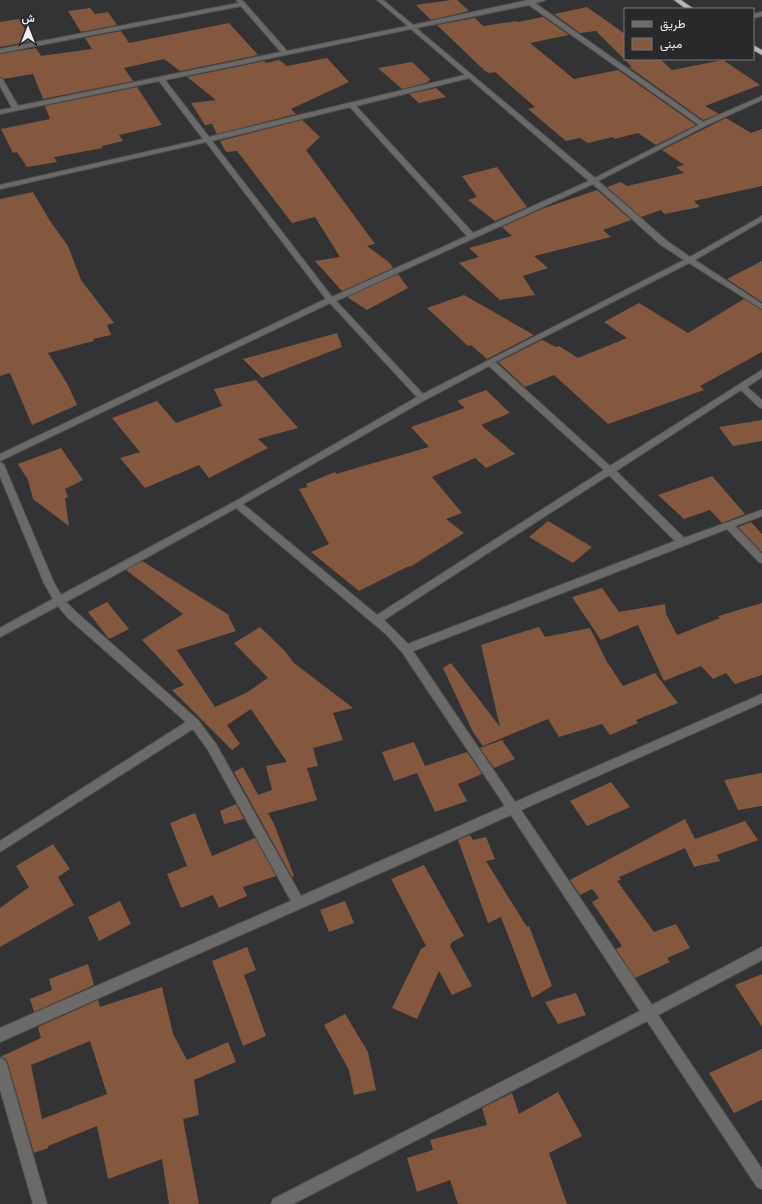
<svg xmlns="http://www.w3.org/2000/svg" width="762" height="1204" viewBox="0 0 762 1204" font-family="'Source Sans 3',Vazirmatn,sans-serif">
<rect width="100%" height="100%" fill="#333335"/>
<path fill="#83583e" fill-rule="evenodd" d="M 451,0 L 457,0 L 469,11 L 431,20 L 416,5 Z
M 587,7 L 625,34 L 625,59 L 660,59 L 672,70 L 723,60 L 760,85 L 705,106 L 719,114 L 703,120 L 629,67 L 632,67 L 596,31 L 580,33 L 554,14 Z
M 90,8 L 95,14 L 108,12 L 117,25 L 81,32 L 68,11 Z
M 543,17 L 569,35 L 530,43 L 574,79 L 618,70 L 696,125 L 656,145 L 638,133 L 615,139 L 613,137 L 588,143 L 580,138 L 566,141 L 528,109 L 535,107 L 495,72 L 490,73 L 485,71 L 437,25 L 475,18 L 483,26 L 516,21 L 518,22 Z
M 19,19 L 32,41 L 0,47 L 0,22 Z
M 229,23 L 258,55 L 180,71 L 164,59 L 124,68 L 133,81 L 43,99 L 33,74 L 3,79 L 0,77 L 0,54 L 36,48 L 41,56 L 92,49 L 85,38 L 121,31 L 129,43 Z
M 327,58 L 349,82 L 291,109 L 296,114 L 217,134 L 212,124 L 205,125 L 191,103 L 216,100 L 187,77 L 264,61 L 266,63 L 279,60 L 287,66 Z
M 412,62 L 431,80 L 427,81 L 429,82 L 402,89 L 378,68 Z
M 137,87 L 162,125 L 119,135 L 123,141 L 102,146 L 103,148 L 54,157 L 57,162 L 27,167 L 17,152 L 13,153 L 1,129 L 50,119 L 45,106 Z
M 436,88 L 446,97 L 419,103 L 409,94 Z
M 726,118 L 751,133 L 762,129 L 762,186 L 694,201 L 700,207 L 664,214 L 661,210 L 641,217 L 607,187 L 621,182 L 627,186 L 684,173 L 676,167 L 684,165 L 662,150 Z
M 302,120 L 320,137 L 306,150 L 375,244 L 367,246 L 390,263 L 393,268 L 342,291 L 315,261 L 340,257 L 315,217 L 292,223 L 237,151 L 226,152 L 220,141 Z
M 497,167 L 527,207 L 495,221 L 468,200 L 477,197 L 462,176 Z
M 597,190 L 631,220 L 603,230 L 611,237 L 534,256 L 548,268 L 523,276 L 535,295 L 500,300 L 459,263 L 479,257 L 469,248 L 512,236 L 502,227 L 544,208 Z
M 33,192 L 50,221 L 68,246 L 81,280 L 114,323 L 107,325 L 111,335 L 93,339 L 94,341 L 48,353 L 68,385 L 77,405 L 32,425 L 10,373 L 0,376 L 0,199 Z
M 762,261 L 762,302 L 727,279 Z
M 398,274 L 408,288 L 367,310 L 347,297 Z
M 464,295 L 534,335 L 487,359 L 471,345 L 468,346 L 427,308 Z
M 744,299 L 762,310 L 762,352 L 700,386 L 704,390 L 608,424 L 554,375 L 525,387 L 498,362 L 542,340 L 556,347 L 559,346 L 578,358 L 627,338 L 604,322 L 639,303 L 688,333 Z
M 337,333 L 342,347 L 262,378 L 243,359 Z
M 256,380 L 298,428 L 258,439 L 268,448 L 209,478 L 199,465 L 145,488 L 120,458 L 140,452 L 112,418 L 157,401 L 176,423 L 222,406 L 214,389 Z
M 486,390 L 510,413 L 481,425 L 515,454 L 486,468 L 475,458 L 432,477 L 462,513 L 446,519 L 464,533 L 410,567 L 409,566 L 359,591 L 311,552 L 329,544 L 299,489 L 308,487 L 306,484 L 335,472 L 336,474 L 429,447 L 411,427 L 465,408 L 457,401 Z
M 762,420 L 762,441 L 733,446 L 719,427 Z
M 61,448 L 83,480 L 65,489 L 68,497 L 65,498 L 69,526 L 33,499 L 28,480 L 18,464 Z
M 712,476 L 745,514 L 722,523 L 710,510 L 684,519 L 658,495 Z
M 548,521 L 592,547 L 573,563 L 529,537 Z
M 751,522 L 762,534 L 762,552 L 738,527 Z
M 142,561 L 229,615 L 229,618 L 236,631 L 177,650 L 215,707 L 246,693 L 268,678 L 234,643 L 260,627 L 285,651 L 294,663 L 353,708 L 333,713 L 343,740 L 313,748 L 318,766 L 307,768 L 317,800 L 268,813 L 274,824 L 294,876 L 292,877 L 234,772 L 243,767 L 258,795 L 272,790 L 266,766 L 287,762 L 251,709 L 227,725 L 240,744 L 232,750 L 172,690 L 184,685 L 142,640 L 183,614 L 126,570 Z
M 602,588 L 619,612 L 665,604 L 666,614 L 677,635 L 720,618 L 718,616 L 762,603 L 762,675 L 735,684 L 726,673 L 713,679 L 701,666 L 664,681 L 638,625 L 601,640 L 572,597 Z
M 107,602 L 129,629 L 109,639 L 88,612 Z
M 539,627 L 545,637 L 590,628 L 607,662 L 623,686 L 655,673 L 678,703 L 636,720 L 638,723 L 610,735 L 602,724 L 559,737 L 548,719 L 483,746 L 473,732 L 443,668 L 451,663 L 500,727 L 481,645 Z
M 502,740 L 515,759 L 494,768 L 480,748 Z
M 414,742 L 425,766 L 467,752 L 482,774 L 458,784 L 467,801 L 435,812 L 417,773 L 394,781 L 382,752 Z
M 762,773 L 762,806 L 738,810 L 724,780 Z
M 611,782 L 630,807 L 587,826 L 570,801 Z
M 236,804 L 244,819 L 224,824 L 220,811 Z
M 195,813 L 212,856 L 255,838 L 276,876 L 243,887 L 247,896 L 219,908 L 213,895 L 181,908 L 167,874 L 187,866 L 170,823 Z
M 685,819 L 695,839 L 745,821 L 758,840 L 717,855 L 720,861 L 694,867 L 685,848 L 619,877 L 621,880 L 617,881 L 654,932 L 676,924 L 690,948 L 667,958 L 670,962 L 635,978 L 616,949 L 622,946 L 592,902 L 599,898 L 592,889 L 580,895 L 570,880 Z
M 470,835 L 473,840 L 486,837 L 495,859 L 486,861 L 527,927 L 529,926 L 552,986 L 532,998 L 501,917 L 488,923 L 458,840 Z
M 53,844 L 70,869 L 58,877 L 74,905 L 0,947 L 0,908 L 29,887 L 16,866 Z
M 424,865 L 464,936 L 452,942 L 450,946 L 472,986 L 452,995 L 439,971 L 417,1019 L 392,1008 L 421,949 L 426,946 L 391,879 Z
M 120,901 L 131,924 L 99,941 L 88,917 Z
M 345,901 L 354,923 L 329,932 L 320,910 Z
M 247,947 L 256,970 L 244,975 L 266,1036 L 243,1046 L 212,961 Z
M 88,964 L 94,985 L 34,1012 L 30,999 L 52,990 L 49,979 Z
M 762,974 L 762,1027 L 735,985 Z
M 162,987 L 173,1034 L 187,1060 L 228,1042 L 236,1062 L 194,1080 L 199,1115 L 183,1119 L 199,1204 L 169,1204 L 162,1159 L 108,1179 L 97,1126 L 48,1146 L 48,1148 L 34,1153 L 8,1064 L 6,1059 L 0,1057 L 41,1038 L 38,1027 L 98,1000 L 100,1007 ZM 90,1041 L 107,1094 L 42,1119 L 31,1065 Z
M 576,993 L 586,1015 L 558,1024 L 545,1002 Z
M 345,1014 L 368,1052 L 376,1090 L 354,1095 L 349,1070 L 324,1025 Z
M 762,1049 L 762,1100 L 734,1113 L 709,1073 Z
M 558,1092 L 582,1136 L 549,1153 L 567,1204 L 458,1204 L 450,1180 L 417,1192 L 407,1158 L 433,1150 L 430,1140 L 487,1125 L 482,1108 L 512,1093 L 519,1114 Z"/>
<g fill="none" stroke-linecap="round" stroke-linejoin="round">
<g stroke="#515153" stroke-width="2">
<path id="minor" d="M 236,0 L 242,0 L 287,51 L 408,26 L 377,0 L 383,0 L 413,25 L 529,0 L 546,0 L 535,3 L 703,122 L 762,96 L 762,100 L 705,126 L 598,181 L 667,241 L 690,257 L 762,216 L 762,221 L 695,260 L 762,304 L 762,309 L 689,263 L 495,362 L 610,466 L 762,370 L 762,377 L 747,387 L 762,400 L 762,408 L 759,407 L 741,390 L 616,471 L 684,538 L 762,510 L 762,516 L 735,526 L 762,554 L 762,563 L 759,562 L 727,529 L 413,651 L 515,802 L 762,694 L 762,703 L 521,810 L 652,1005 L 762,947 L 762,960 L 658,1015 L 762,1169 L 762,1189 L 757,1187 L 647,1021 L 293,1204 L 271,1204 L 273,1199 L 640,1011 L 511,815 L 0,1042 L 0,1028 L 291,901 L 208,750 L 193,729 L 0,852 L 0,841 L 186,722 L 68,618 L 58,606 L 0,637 L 0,628 L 53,599 L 44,583 L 0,476 L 0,462 L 4,465 L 54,583 L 61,595 L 234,502 L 417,397 L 330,303 L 0,461 L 0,454 L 326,299 L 206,142 L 0,189 L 0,185 L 203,139 L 159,81 L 0,114 L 0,110 L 12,108 L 0,86 L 0,78 L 3,80 L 18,106 L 281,52 L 241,6 L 0,53 L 0,49 L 239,3 ZM 529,5 L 699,125 L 595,178 L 416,28 ZM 411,29 L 465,75 L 209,137 L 165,80 ZM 469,78 L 589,181 L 473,233 L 356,106 ZM 350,107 L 467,236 L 332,297 L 212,141 ZM 593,184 L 661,245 L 684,260 L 423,394 L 336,301 ZM 489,366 L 604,470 L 377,615 L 243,504 L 425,400 ZM 609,475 L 675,541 L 408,644 L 384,620 ZM 236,508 L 386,634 L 402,652 L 505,806 L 301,896 L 216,744 L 198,720 L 76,612 L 66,602 Z
M 762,12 L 762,16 L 753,18 L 753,14 Z
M 0,1058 L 5,1060 L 7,1065 L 47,1204 L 33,1204 L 0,1089 Z"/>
</g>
<g stroke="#515153" stroke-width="2">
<path id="highway" d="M 674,0 L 681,0 L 694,9 L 686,9 Z
M 753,45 L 762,50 L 762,55 L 753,50 Z"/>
</g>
<use href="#minor" fill="#6b6a69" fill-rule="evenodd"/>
<use href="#highway" fill="#b7b4b1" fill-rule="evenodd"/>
</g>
<rect x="624" y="8" width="130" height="52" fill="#29292b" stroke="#787779"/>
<rect x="632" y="21" width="20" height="6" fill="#6b6a69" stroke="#787779"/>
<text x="660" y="28" font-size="12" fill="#eeedef">طريق</text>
<rect x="632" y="38" width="20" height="12" fill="#83583e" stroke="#787779"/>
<text x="660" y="48" font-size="12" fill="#eeedef">مبنى</text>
<g transform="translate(28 28)" stroke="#29292b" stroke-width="3" paint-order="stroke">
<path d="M0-3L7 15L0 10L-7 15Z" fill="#eeedef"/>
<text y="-6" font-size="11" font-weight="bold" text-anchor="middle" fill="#eeedef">ش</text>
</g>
</svg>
